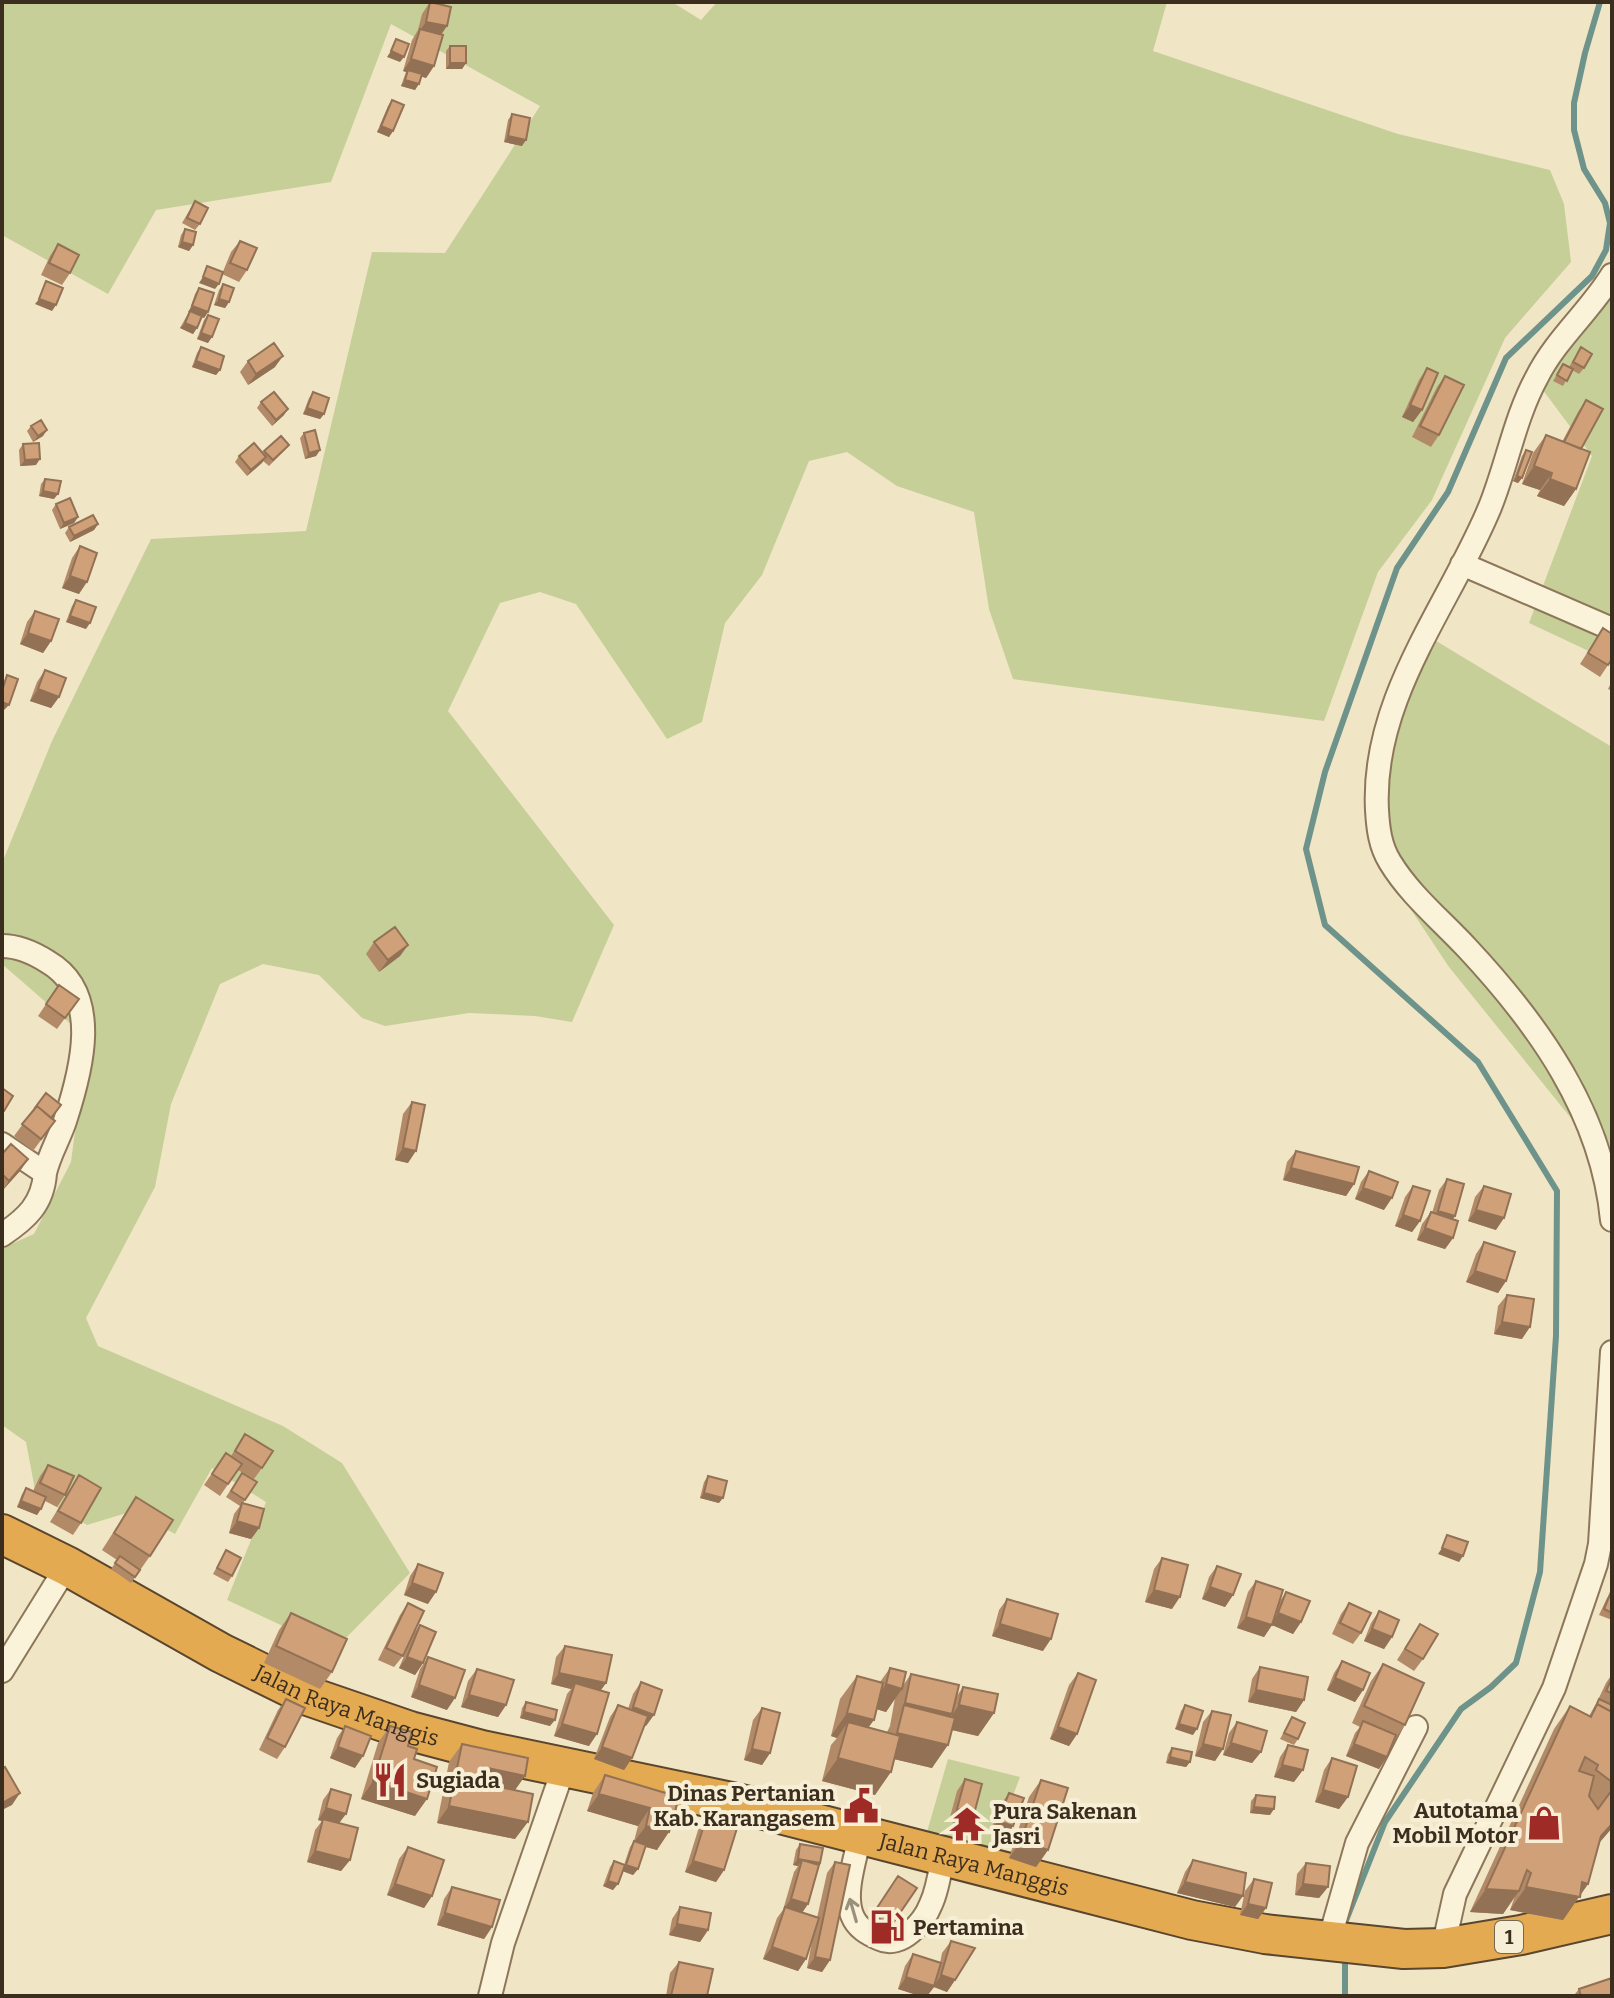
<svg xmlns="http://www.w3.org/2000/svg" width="1614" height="1998" viewBox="0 0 1614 1998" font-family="Bitter,serif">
<rect width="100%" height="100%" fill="#f0e5c5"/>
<path fill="#c6cf98" d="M 2,2 L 672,2 L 701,20 L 717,2 L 1167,2 L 1153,51 L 1398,134 L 1550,170 L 1564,204 L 1571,262 L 1505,338 L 1432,500 L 1378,572 L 1324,721 L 1013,679 L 989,609 L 974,512 L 897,486 L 847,452 L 809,461 L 762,575 L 725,623 L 702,722 L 667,739 L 576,604 L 540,592 L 500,603 L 448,711 L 614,925 L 572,1022 L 535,1016 L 469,1013 L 385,1026 L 362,1018 L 319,975 L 263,964 L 220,984 L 171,1104 L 155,1187 L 86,1318 L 98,1346 L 283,1426 L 342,1463 L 410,1573 L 334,1650 L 227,1600 L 266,1502 L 212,1468 L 175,1534 L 133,1511 L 87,1525 L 36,1495 L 26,1442 L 2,1425 L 2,1248 L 34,1234 L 71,1162 L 87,1038 L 2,964 L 2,863 L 52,741 L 151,539 L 306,531 L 372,252 L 445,253 L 540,106 L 391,24 L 331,182 L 156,210 L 108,294 L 2,235 Z
M 1612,264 L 1612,657 L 1610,661 L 1529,623 L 1592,456 L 1534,378 Z
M 1423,633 L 1612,747 L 1612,1227 L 1602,1213 L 1579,1128 L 1449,967 L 1378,860 L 1375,763 Z
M 948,1759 L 1020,1777 L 979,1885 L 916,1870 Z"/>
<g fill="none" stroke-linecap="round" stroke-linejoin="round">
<path stroke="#6d938b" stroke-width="6" d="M 1345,1923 L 1385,1822 L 1461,1709 L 1491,1687 L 1516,1663 L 1540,1572 L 1556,1336 L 1557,1191 L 1478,1062 L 1325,925 L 1306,849 L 1325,772 L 1397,568 L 1448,492 L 1506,358 L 1592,276 L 1606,250 L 1610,223 L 1605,203 L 1584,169 L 1574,130 L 1574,103 L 1585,53 L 1600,2
M 1345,1996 L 1345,1954"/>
<g stroke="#8d775a" stroke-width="26">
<path id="street" d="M 1612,275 C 1590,311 1556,339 1537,377 C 1515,417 1507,465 1490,507 C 1449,606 1371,698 1377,810 C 1378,828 1380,846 1390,862 C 1410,895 1441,920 1467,948 C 1538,1024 1602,1113 1612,1220
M 1462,564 L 1612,629
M 2,946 C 19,946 34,953 48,962 C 103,994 81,1072 65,1121 C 59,1139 49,1155 45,1173
M 2,1144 L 45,1173 C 43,1204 26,1219 2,1235
M 2,1671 L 67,1566
M 860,1835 C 856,1858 843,1892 852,1915 C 857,1928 868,1934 880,1939 C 901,1949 924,1922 931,1904 C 938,1889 940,1871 943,1855
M 1329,1941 L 1357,1843 L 1416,1727
M 1443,1948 L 1455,1894 L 1554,1688 L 1596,1564 L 1600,1544 L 1612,1352
M 490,1996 L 503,1943 L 564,1767"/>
</g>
<g stroke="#5a452e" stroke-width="42">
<g id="highway">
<path id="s1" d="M 2,1534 L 67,1566 L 221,1653 L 308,1696 L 410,1731 L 482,1750 L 741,1804 L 1192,1920 L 1265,1934 L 1404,1949 L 1443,1948 L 1521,1935 L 1612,1914"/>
</g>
</g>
<use href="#street" stroke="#faf2d9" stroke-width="22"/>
<use href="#highway" stroke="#e3aa52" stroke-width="38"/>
</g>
<path fill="#b38a68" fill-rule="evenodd" d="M 430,2 L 441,35 L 434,66 L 426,78 L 421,76 L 415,90 L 401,86 L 406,72 L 403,71 L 412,40 L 418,30 L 422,14 Z
M 450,46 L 466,63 L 462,69 L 446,69 L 446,51 Z
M 392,100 L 393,131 L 389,137 L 377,132 L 388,106 Z
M 512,114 L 522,146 L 504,142 L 508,120 Z
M 195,201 L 200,224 L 195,230 L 182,223 Z
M 185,229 L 193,245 L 189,251 L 178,247 L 181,235 Z
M 240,241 L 247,270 L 239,282 L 222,274 L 231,252 Z
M 58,244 L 70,273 L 62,285 L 41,275 L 50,256 Z
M 223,284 L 229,302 L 225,308 L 214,305 L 219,290 Z
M 199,288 L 208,312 L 204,318 L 202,317 L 193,334 L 180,328 L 189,312 L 195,294 Z
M 208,315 L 208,343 L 197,339 L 204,320 Z
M 201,347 L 220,370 L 216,375 L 192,367 L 197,353 Z
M 1581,347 L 1584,368 L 1579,374 L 1572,370 L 1563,386 L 1553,381 L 1563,364 L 1569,367 Z
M 248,361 L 275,367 L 248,385 L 240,372 Z
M 1427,368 L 1422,410 L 1413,422 L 1402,417 L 1419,380 Z
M 1445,376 L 1439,435 L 1431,447 L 1412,437 L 1437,387 Z
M 313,392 L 324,414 L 320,419 L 303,414 L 309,398 Z
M 1586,400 L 1576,489 L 1564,506 L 1537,496 L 1540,490 L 1522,484 L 1533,453 L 1546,435 L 1562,442 L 1578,412 Z
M 261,402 L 284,415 L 272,426 L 257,408 Z
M 31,426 L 43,436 L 33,442 L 27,431 Z
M 304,433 L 320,450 L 316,456 L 305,459 L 300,438 Z
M 281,436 L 289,445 L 285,450 L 269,466 L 263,461 L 247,476 L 235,462 L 239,456 L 263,453 Z
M 23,444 L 36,465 L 20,466 L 19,450 Z
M 1526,450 L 1522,478 L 1518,483 L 1513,481 L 1522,456 Z
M 45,479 L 54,499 L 39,496 L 41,484 Z
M 56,504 L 78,517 L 74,523 L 60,529 L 52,510 Z
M 98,524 L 94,530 L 70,542 L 65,533 L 69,527 Z
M 80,546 L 79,594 L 62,588 L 72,558 Z
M 76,600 L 86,629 L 66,622 L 72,606 Z
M 35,611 L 51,641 L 43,653 L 20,644 L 27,622 Z
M 1603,628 L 1612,659 L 1600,677 L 1580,664 Z
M 45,670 L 59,697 L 51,708 L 30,701 L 37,682 Z
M 1612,681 L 1612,691 L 1608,689 Z
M 374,942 L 408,945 L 400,956 L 379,972 L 366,954 Z
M 59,985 L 79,999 L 57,1029 L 38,1016 Z
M 412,1102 L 408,1163 L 395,1160 L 403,1114 Z
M 34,1109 L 52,1118 L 47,1132 L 33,1151 L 14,1136 Z
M 1296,1151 L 1354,1184 L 1346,1196 L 1283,1180 L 1287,1162 Z
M 2,1154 L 28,1159 L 20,1171 L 2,1191 Z
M 1369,1171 L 1384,1210 L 1355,1199 L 1361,1182 Z
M 1447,1179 L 1455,1216 L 1452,1219 L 1453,1238 L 1445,1249 L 1417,1240 L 1422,1224 L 1431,1212 L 1432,1213 L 1439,1190 Z
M 1413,1186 L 1420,1221 L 1412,1232 L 1395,1226 L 1405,1197 Z
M 1484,1186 L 1496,1230 L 1468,1221 L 1475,1197 Z
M 1484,1242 L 1506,1281 L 1498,1293 L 1466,1282 L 1476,1254 Z
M 1507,1295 L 1522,1339 L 1494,1334 L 1498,1306 Z
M 245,1434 L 262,1468 L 254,1479 L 238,1470 L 220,1496 L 204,1485 L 226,1453 L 231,1456 Z
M 48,1465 L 65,1495 L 57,1507 L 45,1501 L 37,1515 L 17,1507 L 22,1494 L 26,1488 L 33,1491 L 40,1476 Z
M 242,1473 L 257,1482 L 243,1503 L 259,1528 L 251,1539 L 229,1533 L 234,1514 L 240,1506 L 226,1497 Z
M 79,1475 L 81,1523 L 73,1535 L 50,1522 Z
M 708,1476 L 719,1503 L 700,1498 L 704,1482 Z
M 136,1497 L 150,1556 L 131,1583 L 111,1569 L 117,1560 L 102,1550 Z
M 226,1550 L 232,1576 L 228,1582 L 213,1574 Z
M 1162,1558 L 1172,1609 L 1145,1602 L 1154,1569 Z
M 418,1564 L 428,1604 L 404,1595 L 410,1576 Z
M 1217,1566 L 1233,1595 L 1225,1607 L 1202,1599 L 1209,1577 Z
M 1256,1581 L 1280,1601 L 1286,1592 L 1301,1622 L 1293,1634 L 1272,1625 L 1264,1637 L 1237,1628 L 1248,1592 Z
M 1611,1592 L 1612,1593 L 1612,1620 L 1599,1615 L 1607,1598 Z
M 1007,1599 L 1043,1651 L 992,1636 L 999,1610 Z
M 408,1603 L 412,1636 L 420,1625 L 423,1663 L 415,1675 L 399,1668 L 411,1639 L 403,1656 L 394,1667 L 378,1660 L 400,1615 Z
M 1349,1603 L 1361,1633 L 1353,1644 L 1332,1634 L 1341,1614 Z
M 1379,1611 L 1392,1637 L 1384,1649 L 1364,1641 L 1371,1623 Z
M 291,1613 L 332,1672 L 320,1689 L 264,1663 L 279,1630 Z
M 1420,1624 L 1423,1659 L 1414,1671 L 1397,1660 Z
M 565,1646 L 606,1683 L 601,1690 L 589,1746 L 554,1736 L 567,1694 L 571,1689 L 551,1684 L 556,1657 Z
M 428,1657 L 447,1710 L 411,1697 L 420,1669 Z
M 1342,1661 L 1363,1690 L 1355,1702 L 1327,1690 L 1334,1673 Z
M 1383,1664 L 1405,1725 L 1394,1741 L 1379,1769 L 1346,1756 L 1355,1733 L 1360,1727 L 1352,1723 L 1371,1681 Z
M 1260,1667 L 1304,1700 L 1296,1712 L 1248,1702 L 1252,1679 Z
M 890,1668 L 902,1687 L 911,1674 L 956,1697 L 963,1687 L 994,1713 L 978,1736 L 952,1730 L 932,1768 L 894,1759 L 875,1795 L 822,1781 L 831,1745 L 837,1738 L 831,1736 L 840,1699 L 857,1676 L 880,1682 ZM 895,1698 L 890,1726 L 887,1732 L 868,1728 L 876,1709 L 886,1712 Z
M 477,1669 L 506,1705 L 498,1717 L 461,1707 L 468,1681 Z
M 1078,1673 L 1077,1734 L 1069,1746 L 1050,1739 L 1069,1685 Z
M 1612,1674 L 1612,1828 L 1600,1842 L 1588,1884 L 1563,1920 L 1510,1910 L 1515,1896 L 1503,1914 L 1470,1912 L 1554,1729 L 1570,1706 L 1589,1716 L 1597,1702 L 1606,1683 Z
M 641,1682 L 646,1726 L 644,1726 L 632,1758 L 624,1770 L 594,1759 L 610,1717 L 618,1705 L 628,1709 L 633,1694 Z
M 286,1699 L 285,1747 L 277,1759 L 259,1750 L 278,1710 Z
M 526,1702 L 550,1726 L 520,1718 L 522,1708 Z
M 1185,1705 L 1193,1735 L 1175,1729 L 1181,1711 Z
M 762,1708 L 770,1753 L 762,1765 L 744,1760 L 753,1720 Z
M 1212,1711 L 1223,1749 L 1215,1761 L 1195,1756 L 1203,1722 Z
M 1292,1717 L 1298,1739 L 1294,1745 L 1280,1739 Z
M 1237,1722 L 1261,1752 L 1252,1763 L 1223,1755 L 1229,1733 Z
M 345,1726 L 355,1768 L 330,1758 L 337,1738 Z
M 390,1726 L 408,1746 L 415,1816 L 361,1799 L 378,1743 Z
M 462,1744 L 515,1790 L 515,1839 L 437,1823 L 449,1762 Z
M 1288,1745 L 1294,1782 L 1274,1777 L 1280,1757 Z
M 1172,1748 L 1190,1762 L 1186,1767 L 1166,1763 L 1168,1754 Z
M 1332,1758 L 1348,1797 L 1339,1809 L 1315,1802 L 1324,1770 Z
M 605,1775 L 679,1797 L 657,1850 L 645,1847 L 638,1869 L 633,1875 L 623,1871 L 613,1890 L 603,1886 L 610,1867 L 614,1861 L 624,1865 L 630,1847 L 634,1841 L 638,1826 L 587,1811 L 593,1793 Z
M 965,1779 L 974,1814 L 965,1826 L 949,1821 L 957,1791 Z
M 1041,1780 L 1048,1850 L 1036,1867 L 1009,1858 L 1029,1797 Z
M 331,1789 L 350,1860 L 341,1871 L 307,1862 L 315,1830 L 322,1821 L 318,1820 L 323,1800 Z
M 1009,1793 L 1013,1826 L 1005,1838 L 990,1832 L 1001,1804 Z
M 1256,1795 L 1270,1815 L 1250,1813 L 1251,1801 Z
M 707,1815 L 724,1870 L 716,1882 L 685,1872 L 699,1827 Z
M 800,1844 L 820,1863 L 808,1904 L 802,1912 L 817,1918 L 827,1873 L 835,1862 L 830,1960 L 822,1972 L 807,1968 L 813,1936 L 806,1959 L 798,1971 L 763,1959 L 777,1918 L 783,1910 L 794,1872 L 798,1866 L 793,1865 L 796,1850 Z
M 408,1847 L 432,1896 L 424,1908 L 387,1895 L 399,1859 Z
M 1193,1860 L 1235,1907 L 1177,1893 L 1185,1872 Z
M 1306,1863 L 1328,1887 L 1319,1898 L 1295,1895 L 1297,1874 Z
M 898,1876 L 917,1888 L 887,1932 L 869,1920 Z
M 1254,1879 L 1266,1908 L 1258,1919 L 1240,1915 L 1245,1891 Z
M 452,1887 L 492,1927 L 484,1939 L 437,1925 L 444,1899 Z
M 680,1907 L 708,1930 L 700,1942 L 669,1935 L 672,1919 Z
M 951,1941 L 955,1980 L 947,1992 L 934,1987 L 927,1996 L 920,1996 L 898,1989 L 905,1966 L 913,1954 L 940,1963 L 942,1953 Z
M 679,1962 L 707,1996 L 666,1996 L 670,1973 Z
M 1579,1989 L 1612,1996 L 1575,1996 L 1575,1994 Z"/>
<path fill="#927155" d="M 426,22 L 447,26 L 439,38 L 418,33 Z
M 391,51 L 404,57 L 400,62 L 387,57 Z
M 411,59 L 434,66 L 426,78 L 403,71 Z
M 450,63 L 466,63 L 462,69 L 446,69 Z
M 405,80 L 419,84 L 415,90 L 401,86 Z
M 381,126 L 393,131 L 389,137 L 377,132 Z
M 508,136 L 526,140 L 522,146 L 504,142 Z
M 182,242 L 193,245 L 189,251 L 178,247 Z
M 203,277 L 219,284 L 215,289 L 199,283 Z
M 39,299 L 56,305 L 52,311 L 35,304 Z
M 219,299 L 229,302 L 225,308 L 214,305 Z
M 192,306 L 208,312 L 204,318 L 188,312 Z
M 185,323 L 197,328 L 193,334 L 180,328 Z
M 201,333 L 212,337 L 208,343 L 197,339 Z
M 283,356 L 275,367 L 248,385 L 256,374 Z
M 196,361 L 220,370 L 216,375 L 192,367 Z
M 1410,405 L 1422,410 L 1413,422 L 1402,417 Z
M 307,408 L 324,414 L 320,419 L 303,414 Z
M 288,409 L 284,415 L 272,426 L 276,420 Z
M 47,430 L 43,436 L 33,442 L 38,436 Z
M 320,450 L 316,456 L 305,459 L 309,453 Z
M 266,457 L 262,463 L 247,476 L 251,470 Z
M 40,459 L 36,465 L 20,466 L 25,460 Z
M 1534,466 L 1552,473 L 1540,490 L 1522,484 Z
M 1517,476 L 1522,478 L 1518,483 L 1513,481 Z
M 1550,479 L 1576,489 L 1564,506 L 1537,496 Z
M 43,491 L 58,494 L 54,499 L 39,496 Z
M 78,517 L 74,523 L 60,529 L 64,523 Z
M 98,524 L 94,530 L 70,542 L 74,536 Z
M 70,576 L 87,582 L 79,594 L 62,588 Z
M 70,616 L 90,623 L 86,629 L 66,622 Z
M 28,633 L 51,641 L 43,653 L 20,644 Z
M 38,689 L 59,697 L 51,708 L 30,701 Z
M 2,702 L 9,705 L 4,710 L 2,710 Z
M 408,945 L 400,956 L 379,972 L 388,960 Z
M 403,1148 L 416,1151 L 408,1163 L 395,1160 Z
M 28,1159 L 20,1171 L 2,1191 L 9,1181 Z
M 1291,1168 L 1354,1184 L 1346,1196 L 1283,1180 Z
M 1363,1188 L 1392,1198 L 1384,1210 L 1355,1199 Z
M 1476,1210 L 1504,1218 L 1496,1230 L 1468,1221 Z
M 1438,1211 L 1455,1216 L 1447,1228 L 1429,1222 Z
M 1403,1215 L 1420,1221 L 1412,1232 L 1395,1226 Z
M 1425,1228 L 1453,1238 L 1445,1249 L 1417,1240 Z
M 1475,1271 L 1506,1281 L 1498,1293 L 1466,1282 Z
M 1502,1322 L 1530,1327 L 1522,1339 L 1494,1334 Z
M 704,1493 L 723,1498 L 719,1503 L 700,1498 Z
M 21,1501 L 41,1509 L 37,1515 L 17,1507 Z
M 237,1521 L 259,1528 L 251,1539 L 229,1533 Z
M 1442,1548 L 1463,1556 L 1459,1562 L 1438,1554 Z
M 412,1583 L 436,1592 L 428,1604 L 404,1595 Z
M 1210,1587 L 1233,1595 L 1225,1607 L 1202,1599 Z
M 1154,1590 L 1180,1597 L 1172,1609 L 1145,1602 Z
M 1278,1613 L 1301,1622 L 1293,1634 L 1272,1625 L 1264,1637 L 1237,1628 L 1246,1617 L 1270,1624 Z
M 1000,1624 L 1051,1639 L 1043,1651 L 992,1636 Z
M 1372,1629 L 1392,1637 L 1384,1649 L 1364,1641 Z
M 407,1657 L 423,1663 L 415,1675 L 399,1668 Z
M 559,1673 L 606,1683 L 598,1694 L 575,1683 L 571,1689 L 551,1684 Z
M 1335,1678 L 1363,1690 L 1355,1702 L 1327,1690 Z
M 886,1684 L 902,1689 L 886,1712 L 870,1707 Z
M 419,1685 L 455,1698 L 447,1710 L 411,1697 Z
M 1256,1690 L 1304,1700 L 1296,1712 L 1248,1702 Z
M 469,1695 L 506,1705 L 498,1717 L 461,1707 Z
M 905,1703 L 952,1714 L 936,1737 L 904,1705 L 889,1726 Z
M 959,1705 L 994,1713 L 978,1736 L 943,1728 Z
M 633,1707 L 654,1715 L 646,1726 L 625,1719 Z
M 524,1712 L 555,1720 L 550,1726 L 520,1718 Z
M 847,1713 L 874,1720 L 857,1743 L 848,1722 L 837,1738 L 831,1736 Z
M 562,1724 L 597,1734 L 589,1746 L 554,1736 Z
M 1179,1724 L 1197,1729 L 1193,1735 L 1175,1729 Z
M 1058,1727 L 1077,1734 L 1069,1746 L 1050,1739 Z
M 897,1733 L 948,1745 L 932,1768 L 881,1756 Z
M 1231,1743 L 1261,1752 L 1252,1763 L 1223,1755 Z
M 1203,1744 L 1223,1749 L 1215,1761 L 1195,1756 Z
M 1354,1744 L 1387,1757 L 1379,1769 L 1346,1756 Z
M 338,1747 L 363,1756 L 355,1768 L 330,1758 Z
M 602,1747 L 632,1758 L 624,1770 L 594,1759 Z
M 752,1749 L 770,1753 L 762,1765 L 744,1760 Z
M 1170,1757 L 1190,1762 L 1186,1767 L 1166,1763 Z
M 838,1758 L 891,1772 L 875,1795 L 822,1781 Z
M 1282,1765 L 1303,1770 L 1294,1782 L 1274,1777 Z
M 483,1767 L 525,1776 L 513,1793 L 471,1785 Z
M 373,1781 L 427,1799 L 415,1816 L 361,1799 Z
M 1323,1790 L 1348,1797 L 1339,1809 L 1315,1802 Z
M 20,1793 L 12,1805 L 2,1810 L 2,1803 Z
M 599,1794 L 650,1808 L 638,1826 L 587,1811 Z
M 449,1806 L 528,1822 L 515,1839 L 437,1823 Z
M 1254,1807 L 1274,1809 L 1270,1815 L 1250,1813 Z
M 326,1808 L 346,1814 L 337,1826 L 323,1819 L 322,1821 L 318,1820 Z
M 957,1809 L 974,1814 L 965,1826 L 949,1821 Z
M 998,1821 L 1013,1826 L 1005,1838 L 990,1832 Z
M 1612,1824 L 1612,1828 L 1585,1859 L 1601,1836 Z
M 646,1826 L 669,1832 L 657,1850 L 633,1843 Z
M 1021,1841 L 1048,1850 L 1036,1867 L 1009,1858 Z
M 315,1851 L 350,1860 L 341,1871 L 307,1862 Z
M 798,1859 L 820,1863 L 816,1869 L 802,1860 L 798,1866 L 793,1865 Z
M 693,1861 L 724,1870 L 716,1882 L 685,1872 Z
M 626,1865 L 638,1869 L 633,1875 L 622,1871 Z
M 608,1881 L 618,1884 L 613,1890 L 603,1886 Z
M 1185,1882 L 1243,1896 L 1235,1907 L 1177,1893 Z
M 1582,1882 L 1588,1884 L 1563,1920 L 1510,1910 L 1526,1887 Z
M 395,1884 L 432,1896 L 424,1908 L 387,1895 Z
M 1303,1884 L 1328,1887 L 1319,1898 L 1295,1895 Z
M 1486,1889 L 1519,1891 L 1503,1914 L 1470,1912 Z
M 791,1899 L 808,1904 L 800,1916 L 785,1907 Z
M 1248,1904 L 1266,1908 L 1258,1919 L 1240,1915 Z
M 445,1913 L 492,1927 L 484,1939 L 437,1925 Z
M 677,1924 L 708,1930 L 700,1942 L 669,1935 Z
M 772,1947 L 806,1959 L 798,1971 L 763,1959 Z
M 815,1957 L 830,1960 L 822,1972 L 807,1968 Z
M 941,1975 L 955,1980 L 947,1992 L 934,1987 L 927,1996 L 920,1996 L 898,1989 L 906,1977 L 934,1986 Z"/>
<path fill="#d0a179" stroke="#927155" stroke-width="2" d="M 430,2 L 451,7 L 447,26 L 426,22 Z
M 420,29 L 443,35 L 434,66 L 411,59 Z
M 396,39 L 409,44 L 404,57 L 391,51 Z
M 450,46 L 466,46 L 466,63 L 450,63 Z
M 408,70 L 422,74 L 419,84 L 405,80 Z
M 392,100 L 404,105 L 393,131 L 381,126 Z
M 512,114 L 530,118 L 526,140 L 508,136 Z
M 195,201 L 208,208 L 200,224 L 187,218 Z
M 185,229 L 196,232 L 193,245 L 182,242 Z
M 240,241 L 257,248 L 247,270 L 230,263 Z
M 58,244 L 79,255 L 70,273 L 49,263 Z
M 207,266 L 223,272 L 219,284 L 203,277 Z
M 46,281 L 63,288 L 56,305 L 39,299 Z
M 223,284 L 234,288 L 229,302 L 219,299 Z
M 199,288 L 214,293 L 208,312 L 192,306 Z
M 190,311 L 202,316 L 197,328 L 185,323 Z
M 208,315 L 219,319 L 212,337 L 201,333 Z
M 274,343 L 283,356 L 256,374 L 248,361 Z
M 201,347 L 224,356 L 220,370 L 196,361 Z
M 1581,347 L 1592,354 L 1584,368 L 1573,362 Z
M 1563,364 L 1573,369 L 1567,381 L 1557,375 Z
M 1427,368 L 1438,373 L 1422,410 L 1410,405 Z
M 1445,376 L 1464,385 L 1439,435 L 1420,426 Z
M 274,392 L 288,409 L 276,420 L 261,402 Z
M 313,392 L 329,398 L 324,414 L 307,408 Z
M 1586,400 L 1603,409 L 1581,449 L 1564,442 Z
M 41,420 L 47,430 L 38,436 L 31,426 Z
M 315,430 L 320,450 L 309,453 L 304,433 Z
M 1546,435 L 1590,452 L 1576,489 L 1550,479 L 1552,473 L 1534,466 Z
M 281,436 L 289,445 L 273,460 L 264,451 Z
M 39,443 L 40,459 L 25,460 L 23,444 Z
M 254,443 L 266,457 L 251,470 L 239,456 Z
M 1526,450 L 1532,452 L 1522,478 L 1517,476 Z
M 45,479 L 61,481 L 58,494 L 43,491 Z
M 70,498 L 78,517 L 64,523 L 56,504 Z
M 93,515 L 98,524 L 74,536 L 69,527 Z
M 80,546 L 97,553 L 87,582 L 70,576 Z
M 76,600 L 96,607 L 90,623 L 70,616 Z
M 35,611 L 59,619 L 51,641 L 28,633 Z
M 1603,628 L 1612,634 L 1612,659 L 1608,665 L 1588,653 Z
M 45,670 L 66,678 L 59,697 L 38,689 Z
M 7,675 L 18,679 L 9,705 L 2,702 L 2,691 Z
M 395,927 L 408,945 L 388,960 L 374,942 Z
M 59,985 L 79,999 L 65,1018 L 46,1004 Z
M 2,1088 L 13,1096 L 4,1111 L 2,1110 Z
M 46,1093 L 61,1105 L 51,1118 L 37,1106 L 34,1109 Z
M 412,1102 L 425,1105 L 416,1151 L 403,1148 Z
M 37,1106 L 55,1121 L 41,1139 L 22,1124 Z
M 11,1144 L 28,1159 L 9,1181 L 2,1174 L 2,1154 Z
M 1296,1151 L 1359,1167 L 1354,1184 L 1291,1168 Z
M 1369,1171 L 1398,1182 L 1392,1198 L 1363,1188 Z
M 1447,1179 L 1464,1184 L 1455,1216 L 1438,1211 Z
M 1413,1186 L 1430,1191 L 1420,1221 L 1403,1215 Z
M 1484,1186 L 1511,1194 L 1504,1218 L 1476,1210 Z
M 1431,1212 L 1458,1221 L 1453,1238 L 1425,1228 Z
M 1484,1242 L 1515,1252 L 1506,1281 L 1475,1271 Z
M 1507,1295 L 1534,1299 L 1530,1327 L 1502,1322 Z
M 245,1434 L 273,1451 L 262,1468 L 235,1451 Z
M 226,1453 L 242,1464 L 228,1484 L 212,1474 Z
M 48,1465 L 74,1476 L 65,1495 L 40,1483 Z
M 242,1473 L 257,1482 L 245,1500 L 231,1491 Z
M 79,1475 L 101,1488 L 81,1523 L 58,1511 Z
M 708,1476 L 727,1481 L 723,1498 L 704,1493 Z
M 26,1488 L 46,1497 L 41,1509 L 21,1501 Z
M 136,1497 L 173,1520 L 150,1556 L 114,1533 Z
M 242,1503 L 264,1509 L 259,1528 L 237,1521 Z
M 1447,1535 L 1468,1542 L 1463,1556 L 1442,1548 Z
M 226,1550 L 241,1558 L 232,1576 L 217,1568 Z
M 120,1556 L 140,1570 L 135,1577 L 115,1563 Z
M 1162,1558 L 1188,1565 L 1180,1597 L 1154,1590 Z
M 418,1564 L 443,1573 L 436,1592 L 412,1583 Z
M 1217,1566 L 1241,1574 L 1233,1595 L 1210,1587 Z
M 1256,1581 L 1283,1590 L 1272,1625 L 1246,1617 Z
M 1286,1592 L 1310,1601 L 1301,1622 L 1278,1613 Z
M 1611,1592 L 1612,1593 L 1612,1613 L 1604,1609 Z
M 1007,1599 L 1058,1614 L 1051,1639 L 1000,1624 Z
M 408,1603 L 424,1611 L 403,1656 L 386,1648 Z
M 1349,1603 L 1371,1613 L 1361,1633 L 1340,1623 Z
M 1379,1611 L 1399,1620 L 1392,1637 L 1372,1629 Z
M 291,1613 L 347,1639 L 332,1672 L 276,1646 Z
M 1420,1624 L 1438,1634 L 1423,1659 L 1405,1649 Z
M 420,1625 L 436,1632 L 423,1663 L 407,1657 Z
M 565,1646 L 612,1655 L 606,1683 L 559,1673 Z
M 428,1657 L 465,1670 L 455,1698 L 419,1685 Z
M 1342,1661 L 1370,1673 L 1363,1690 L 1335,1678 Z
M 1383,1664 L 1424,1683 L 1405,1725 L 1364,1706 Z
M 1260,1667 L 1308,1677 L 1304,1700 L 1256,1690 Z
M 890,1668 L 906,1672 L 902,1689 L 886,1684 Z
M 477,1669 L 514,1680 L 506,1705 L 469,1695 Z
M 1078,1673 L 1096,1680 L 1077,1734 L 1058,1727 Z
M 911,1674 L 959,1685 L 952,1714 L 905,1703 Z
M 857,1676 L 883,1683 L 874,1720 L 847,1713 Z
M 1612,1678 L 1612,1693 L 1606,1691 Z
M 641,1682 L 662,1690 L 654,1715 L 633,1707 Z
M 575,1683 L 609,1693 L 597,1734 L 562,1724 Z
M 963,1687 L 998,1694 L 994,1713 L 959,1705 Z
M 286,1699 L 305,1708 L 285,1747 L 267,1738 Z
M 1599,1699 L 1612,1705 L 1612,1712 L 1597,1704 L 1594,1711 Z
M 526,1702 L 557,1710 L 555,1720 L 524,1712 Z
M 1597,1704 L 1612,1712 L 1612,1782 L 1596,1770 L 1598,1765 L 1585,1757 L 1579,1771 L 1594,1776 L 1589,1796 L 1598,1809 L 1612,1790 L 1612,1824 L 1601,1836 L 1588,1884 L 1582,1882 L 1580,1897 L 1526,1887 L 1531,1873 L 1527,1870 L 1519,1891 L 1486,1889 L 1570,1706 L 1591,1717 Z
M 618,1705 L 648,1716 L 632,1758 L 602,1747 Z
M 904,1705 L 955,1718 L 948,1745 L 897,1733 Z
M 1185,1705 L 1203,1711 L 1197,1729 L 1179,1724 Z
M 762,1708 L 780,1713 L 770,1753 L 752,1749 Z
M 1212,1711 L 1231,1715 L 1223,1749 L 1203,1744 Z
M 1292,1717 L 1305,1723 L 1298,1739 L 1284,1733 Z
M 1363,1721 L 1396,1735 L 1387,1757 L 1354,1744 Z
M 848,1722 L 900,1736 L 891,1772 L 838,1758 Z
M 1237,1722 L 1267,1731 L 1261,1752 L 1231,1743 Z
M 345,1726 L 371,1736 L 363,1756 L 338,1747 Z
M 390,1726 L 412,1732 L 408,1746 L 417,1749 L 414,1759 L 437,1767 L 427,1799 L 373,1781 Z
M 462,1744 L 528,1758 L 525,1776 L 483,1767 L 480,1783 L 533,1794 L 528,1822 L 449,1806 Z
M 1288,1745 L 1308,1750 L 1303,1770 L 1282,1765 Z
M 1172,1748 L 1192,1752 L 1190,1762 L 1170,1757 Z
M 1332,1758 L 1357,1766 L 1348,1797 L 1323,1790 Z
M 5,1767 L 20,1793 L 2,1803 L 2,1769 Z
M 605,1775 L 679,1797 L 669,1832 L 646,1826 L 650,1808 L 599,1794 Z
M 965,1779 L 982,1784 L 974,1814 L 957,1809 Z
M 1041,1780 L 1068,1788 L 1048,1850 L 1021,1841 Z
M 331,1789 L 351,1795 L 346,1814 L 326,1808 Z
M 1009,1793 L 1024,1798 L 1013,1826 L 998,1821 Z
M 1256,1795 L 1275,1797 L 1274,1809 L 1254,1807 Z
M 707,1815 L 738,1825 L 724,1870 L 693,1861 Z
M 323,1819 L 358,1828 L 350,1860 L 315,1851 Z
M 634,1841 L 646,1845 L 638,1869 L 626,1865 Z
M 800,1844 L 823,1848 L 820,1863 L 798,1859 Z
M 408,1847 L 444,1860 L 432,1896 L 395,1884 Z
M 802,1860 L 819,1865 L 808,1904 L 791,1899 Z
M 1193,1860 L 1246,1873 L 1243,1896 L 1185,1882 Z
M 614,1861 L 625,1865 L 618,1884 L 608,1881 Z
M 835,1862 L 850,1865 L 830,1960 L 815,1957 Z
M 1306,1863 L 1330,1866 L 1328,1887 L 1303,1884 Z
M 898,1876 L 917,1888 L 891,1926 L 873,1914 Z
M 1254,1879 L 1272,1883 L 1266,1908 L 1248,1904 Z
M 452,1887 L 500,1900 L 492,1927 L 445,1913 Z
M 680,1907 L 711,1913 L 708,1930 L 677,1924 Z
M 785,1907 L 819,1918 L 806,1959 L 772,1947 Z
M 951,1941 L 975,1948 L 955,1980 L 941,1975 Z
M 913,1954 L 941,1963 L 934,1986 L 906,1977 Z
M 679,1962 L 713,1969 L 707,1996 L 671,1996 Z
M 1612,1978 L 1612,1996 L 1581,1996 L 1579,1989 Z"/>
<defs><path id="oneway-shaft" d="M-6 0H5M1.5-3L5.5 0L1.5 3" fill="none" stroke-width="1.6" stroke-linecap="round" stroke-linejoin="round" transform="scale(2)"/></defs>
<use stroke="#9b907c" href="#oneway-shaft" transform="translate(853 1910) rotate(-106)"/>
<defs>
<g id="restaurant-bare" transform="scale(2.76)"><path d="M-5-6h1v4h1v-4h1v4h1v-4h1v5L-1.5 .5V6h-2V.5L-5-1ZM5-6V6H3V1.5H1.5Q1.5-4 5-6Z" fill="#9f2b27" stroke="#f7efd5" stroke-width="2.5" paint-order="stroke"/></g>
<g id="civic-bare" transform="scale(2.76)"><path d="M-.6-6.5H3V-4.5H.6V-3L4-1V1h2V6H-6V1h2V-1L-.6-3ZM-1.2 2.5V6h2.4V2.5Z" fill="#9f2b27" stroke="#f7efd5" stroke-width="2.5" paint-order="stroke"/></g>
<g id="shop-bare" transform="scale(2.76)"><path d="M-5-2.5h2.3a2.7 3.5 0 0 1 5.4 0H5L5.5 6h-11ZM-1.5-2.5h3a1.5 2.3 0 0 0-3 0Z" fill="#9f2b27" stroke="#f7efd5" stroke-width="2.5" paint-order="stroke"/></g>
<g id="temple-bare" transform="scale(2.76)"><path d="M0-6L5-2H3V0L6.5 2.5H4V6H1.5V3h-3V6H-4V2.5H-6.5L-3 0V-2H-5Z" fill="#9f2b27" stroke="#f7efd5" stroke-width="2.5" paint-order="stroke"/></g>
<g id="fuel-bare" transform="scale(2.76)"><path d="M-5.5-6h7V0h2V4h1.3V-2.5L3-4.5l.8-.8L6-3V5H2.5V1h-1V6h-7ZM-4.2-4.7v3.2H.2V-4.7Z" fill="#9f2b27" stroke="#f7efd5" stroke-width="2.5" paint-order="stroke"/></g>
</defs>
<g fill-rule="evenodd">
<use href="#restaurant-bare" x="390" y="1780"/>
<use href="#civic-bare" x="861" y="1806"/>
<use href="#shop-bare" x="1544" y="1823"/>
<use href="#temple-bare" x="967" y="1824"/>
<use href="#fuel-bare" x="887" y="1927"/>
</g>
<g text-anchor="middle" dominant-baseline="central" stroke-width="8" stroke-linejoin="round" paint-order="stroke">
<rect fill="#f7efd5" stroke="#746855" stroke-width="2" x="1495" y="1921" width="28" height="32" rx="6"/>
<g font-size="20" font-weight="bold" fill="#3c2e1e">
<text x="1509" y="1937">1</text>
</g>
<g font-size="22" fill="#3c2e1e" stroke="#f7efd5">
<text stroke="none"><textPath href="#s1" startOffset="386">Jalan Raya Manggis</textPath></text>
<text stroke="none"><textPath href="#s1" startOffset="1034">Jalan Raya Manggis</textPath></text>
</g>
<g font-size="22" font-weight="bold" fill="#3c2e1e" stroke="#f7efd5" text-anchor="start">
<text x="416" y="1780">Sugiada</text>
<text x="835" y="1793" text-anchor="end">Dinas Pertanian<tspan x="835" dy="25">Kab. Karangasem</tspan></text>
<text x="1518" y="1810" text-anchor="end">Autotama<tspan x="1518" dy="25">Mobil Motor</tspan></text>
<text x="993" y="1811">Pura Sakenan<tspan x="993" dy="25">Jasri</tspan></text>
<text x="913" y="1927">Pertamina</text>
</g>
</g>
<rect width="1614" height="1998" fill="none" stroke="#3c2e1e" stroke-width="8"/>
</svg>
